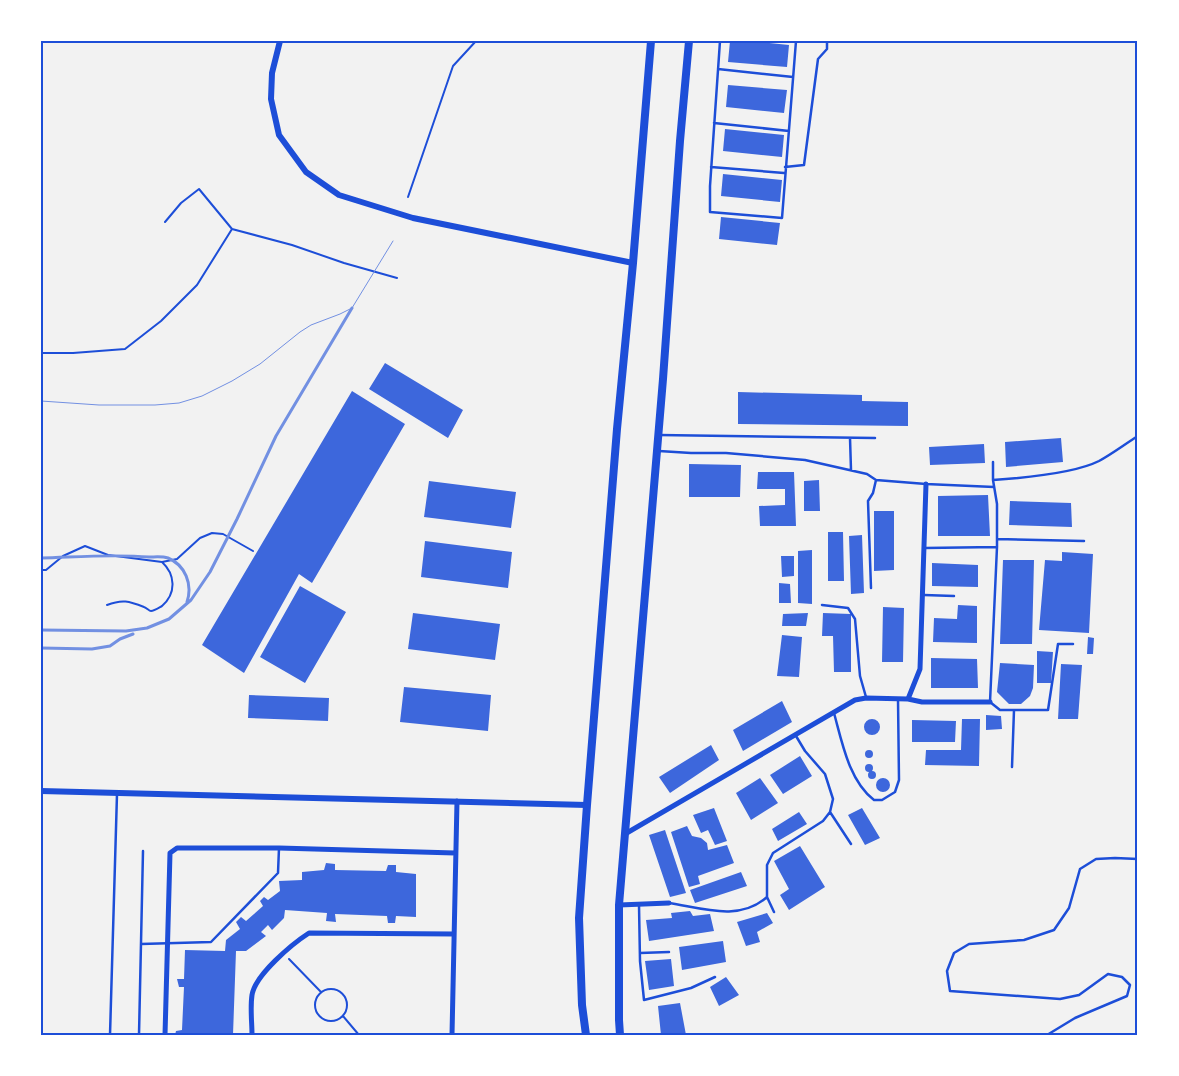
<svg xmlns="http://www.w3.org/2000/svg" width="1179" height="1076" viewBox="0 0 1179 1076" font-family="Rubik,sans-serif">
<rect width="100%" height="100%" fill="#f2f2f2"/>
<path fill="#3d67dc" d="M 730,41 L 749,41 L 789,45 L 787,67 L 728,62 Z
M 728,85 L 787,90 L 784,113 L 726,107 Z
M 725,129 L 784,135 L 782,157 L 723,151 Z
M 723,174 L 782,180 L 780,202 L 721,196 Z
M 721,217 L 780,223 L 777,245 L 719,239 Z
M 385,363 L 463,410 L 448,438 L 369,389 Z
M 352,391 L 405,424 L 312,583 L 299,574 L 244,673 L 202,645 Z
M 738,392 L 862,395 L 862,401 L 908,402 L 908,426 L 738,424 Z
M 1061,438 L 1063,462 L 1006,467 L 1005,442 Z
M 984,444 L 985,463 L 930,465 L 929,447 Z
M 689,464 L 741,465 L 740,497 L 689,497 Z
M 758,472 L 794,472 L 796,526 L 760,526 L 759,506 L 785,505 L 785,489 L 757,489 Z
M 819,480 L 820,511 L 804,511 L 804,481 Z
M 429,481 L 516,492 L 511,528 L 424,517 Z
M 988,495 L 990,536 L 938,536 L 938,496 Z
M 1010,501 L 1071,503 L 1072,527 L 1009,525 Z
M 874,511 L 894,511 L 894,570 L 874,571 Z
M 828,532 L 843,532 L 844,581 L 828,581 Z
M 862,535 L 864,593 L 851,594 L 849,536 Z
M 425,541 L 512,552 L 508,588 L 421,577 Z
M 812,550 L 812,604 L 798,603 L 798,551 Z
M 1062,552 L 1093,554 L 1089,633 L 1039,630 L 1045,560 L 1062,561 Z
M 781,556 L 794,556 L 794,576 L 782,577 Z
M 1003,560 L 1034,560 L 1032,644 L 1000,644 Z
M 932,563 L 978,565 L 978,587 L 932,586 Z
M 779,583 L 790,584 L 791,603 L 779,603 Z
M 300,586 L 346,612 L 305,683 L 260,657 Z
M 958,605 L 977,606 L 977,643 L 933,642 L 934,618 L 957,619 Z
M 883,607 L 904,608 L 903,662 L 882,662 Z
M 413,613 L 500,624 L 495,660 L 408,649 Z
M 808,613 L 806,626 L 782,626 L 783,614 Z
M 823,613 L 851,614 L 851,672 L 834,672 L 833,636 L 822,636 Z
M 782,635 L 802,637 L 799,677 L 777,676 Z
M 1088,637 L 1094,638 L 1093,654 L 1087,654 Z
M 1037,651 L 1053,652 L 1051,683 L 1037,683 Z
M 931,658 L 977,659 L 978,688 L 931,688 Z
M 1000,663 L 1034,665 L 1033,688 L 1030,696 L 1021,704 L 1009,704 L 997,692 Z
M 1061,664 L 1082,665 L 1078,719 L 1058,719 Z
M 404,687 L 491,695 L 488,731 L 400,722 Z
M 249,695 L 329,698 L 328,721 L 248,718 Z
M 782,701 L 792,722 L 743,751 L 733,730 Z
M 986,715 L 1001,716 L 1002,729 L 986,730 Z
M864 727a8 8 0 1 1 16 0a8 8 0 1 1-16 0Z
M 962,719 L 980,719 L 979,766 L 925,765 L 926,750 L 961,750 Z
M 912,720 L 956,721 L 955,742 L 912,742 Z
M 711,745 L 719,760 L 670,793 L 659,777 Z
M865 754a4 4 0 1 1 8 0a4 4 0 1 1-8 0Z
M 800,756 L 812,776 L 783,794 L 770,775 Z
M865 768a4 4 0 1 1 8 0a4 4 0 1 1-8 0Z
M868 775a4 4 0 1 1 8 0a4 4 0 1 1-8 0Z
M876 785a7 7 0 1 1 14 0a7 7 0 1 1-14 0Z
M 760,778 L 778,803 L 751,820 L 736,793 Z
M 714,808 L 727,841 L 715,845 L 708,830 L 701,833 L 693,815 Z
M 862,808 L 880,838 L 865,845 L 848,815 Z
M 799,812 L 807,824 L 778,841 L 772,829 Z
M 687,826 L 692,836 L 701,838 L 707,843 L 708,850 L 727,845 L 734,863 L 698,876 L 700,884 L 689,887 L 671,832 Z
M 665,830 L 686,893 L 670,897 L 649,835 Z
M 800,846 L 825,887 L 789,910 L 780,895 L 789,889 L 774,861 Z
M 326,863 L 335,864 L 335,870 L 386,871 L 388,865 L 396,865 L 396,872 L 416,874 L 416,917 L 396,916 L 395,923 L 388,923 L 387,916 L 335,914 L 336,922 L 326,921 L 327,913 L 285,910 L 284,918 L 272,930 L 268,925 L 261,932 L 266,936 L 246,951 L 236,951 L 233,1035 L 175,1035 L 176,1031 L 182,1030 L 184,987 L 179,987 L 177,979 L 184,979 L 185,950 L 225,951 L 226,940 L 240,929 L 236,922 L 241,917 L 246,921 L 263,906 L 260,901 L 264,897 L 268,900 L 280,891 L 279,881 L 302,880 L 302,872 L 324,870 Z
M 741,872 L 747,886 L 695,903 L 690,890 Z
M 690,911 L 693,916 L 710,914 L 714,931 L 649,941 L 646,920 L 672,918 L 671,913 Z
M 767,913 L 773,923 L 757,932 L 760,942 L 746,946 L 737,922 Z
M 723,941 L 726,962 L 682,970 L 679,947 Z
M 671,959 L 674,986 L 649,990 L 645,961 Z
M 726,977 L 739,995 L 719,1006 L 710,987 Z
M 680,1003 L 686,1035 L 661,1035 L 658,1006 Z"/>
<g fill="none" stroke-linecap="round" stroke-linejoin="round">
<path stroke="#1d4ed8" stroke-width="2" d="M 408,197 L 453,66 L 476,41
M 165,222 L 181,203 L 199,189 L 232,229 L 292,245 L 344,263 L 397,278
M 41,353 L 73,353 L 125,349 L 161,321 L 197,285 L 232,229
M 41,570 L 46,570 L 63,556 L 85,546 L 108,555 L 162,562 L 177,559 L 200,538 L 212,533 L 223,534 L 253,551
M 107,605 C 122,599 129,601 144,607 C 147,608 149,611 151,611 C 154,611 160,607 162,606 C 177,593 175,574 162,562
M 289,959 L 321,992
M315 1005a16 16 0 1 1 32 0a16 16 0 1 1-32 0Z
M 343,1016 L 359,1035"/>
<path stroke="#1d4ed8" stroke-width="2.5" d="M 720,41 L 710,186 L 710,212 L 782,218 L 796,41
M 718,69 L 793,77
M 714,123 L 789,131
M 711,167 L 784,173
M 785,167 L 804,165 L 818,59 L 827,49 L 827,41
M 659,435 L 875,438
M 850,438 L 851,470
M 659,451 L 691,453 L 726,453 L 805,460 L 867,474 L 876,480 L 926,484 L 994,487
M 993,462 L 993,480 L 997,504 L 997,547 L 990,702 L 1000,710 L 1048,710 L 1058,644 L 1073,644
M 993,480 C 1022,478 1073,474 1099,461 C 1112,454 1125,444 1138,436
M 997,539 L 1084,541
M 925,548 L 997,547
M 871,588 L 868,501 L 873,493 L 876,480
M 924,595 L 954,596
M 822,605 L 848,608 L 855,619 L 860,676 L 866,697
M 834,713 C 842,742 849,781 874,800 L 882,800 L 895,792 L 899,780 L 898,699
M 1012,767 L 1014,710
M 830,812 L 851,844
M 767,897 L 774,912
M 669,903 C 702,908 739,922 767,897 L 767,865 L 773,853 L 823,821 L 830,812 L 833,799 L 825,774 L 805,751 L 796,736
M 639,905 L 640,961 L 644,1000 L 691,988 L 715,977
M 141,944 L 211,942 L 278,873 L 279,848
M 640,953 L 669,952
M 110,1035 L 117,794
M 139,1035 L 143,851
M 1047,1035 L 1075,1018 L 1127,996 L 1130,985 L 1122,977 L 1108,974 L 1079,995 L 1060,999 L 950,991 L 947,971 L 954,953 L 969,944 L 1024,940 L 1054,930 L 1069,908 L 1080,869 L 1096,859 L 1115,858 L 1138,859"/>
<path stroke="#1d4ed8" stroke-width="5" d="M 908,699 L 920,669 L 926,484
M 625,834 L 855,700 L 866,698 L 908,699 L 922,702 L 990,702
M 619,905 L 669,903
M 165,1035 L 170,853 L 177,848 L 279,848 L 455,853
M 252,1035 C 252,1022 250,1008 252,995 C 255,975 292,944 309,933 L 454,934
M 452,1035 L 457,801"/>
<path stroke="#1d4ed8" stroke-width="6" d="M 280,41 L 272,73 L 271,99 L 279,135 L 306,172 L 339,195 L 413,218 L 633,263
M 41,791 L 587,805"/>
<path stroke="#1d4ed8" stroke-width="8" d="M 586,1035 L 582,1005 L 579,918 L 587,805 L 617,429 L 633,263 L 651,41
M 620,1035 L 619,1020 L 619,905 L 663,379 L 680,141 L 689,41"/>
<path stroke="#7290e2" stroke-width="1" d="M 41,401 L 99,405 L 155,405 L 179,403 L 202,396 L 232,381 L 260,364 L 300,332 L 311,325 L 340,314 L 352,308 L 393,241"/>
<path stroke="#7290e2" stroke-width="3" d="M 41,558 C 77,557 113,554 149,557 C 155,557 162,556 168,558 C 185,565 193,584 187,602
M 41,630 L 126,631 L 147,628 L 169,619 L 191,600 L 210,572 L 237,519 L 276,436 L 352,308
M 41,648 L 92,649 L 110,646 L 120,639 L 133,634"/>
</g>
<rect width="1179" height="1076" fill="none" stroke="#ffffff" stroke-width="85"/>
<rect x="42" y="42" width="1094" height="992" fill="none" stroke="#1d4ed8" stroke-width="2"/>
</svg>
